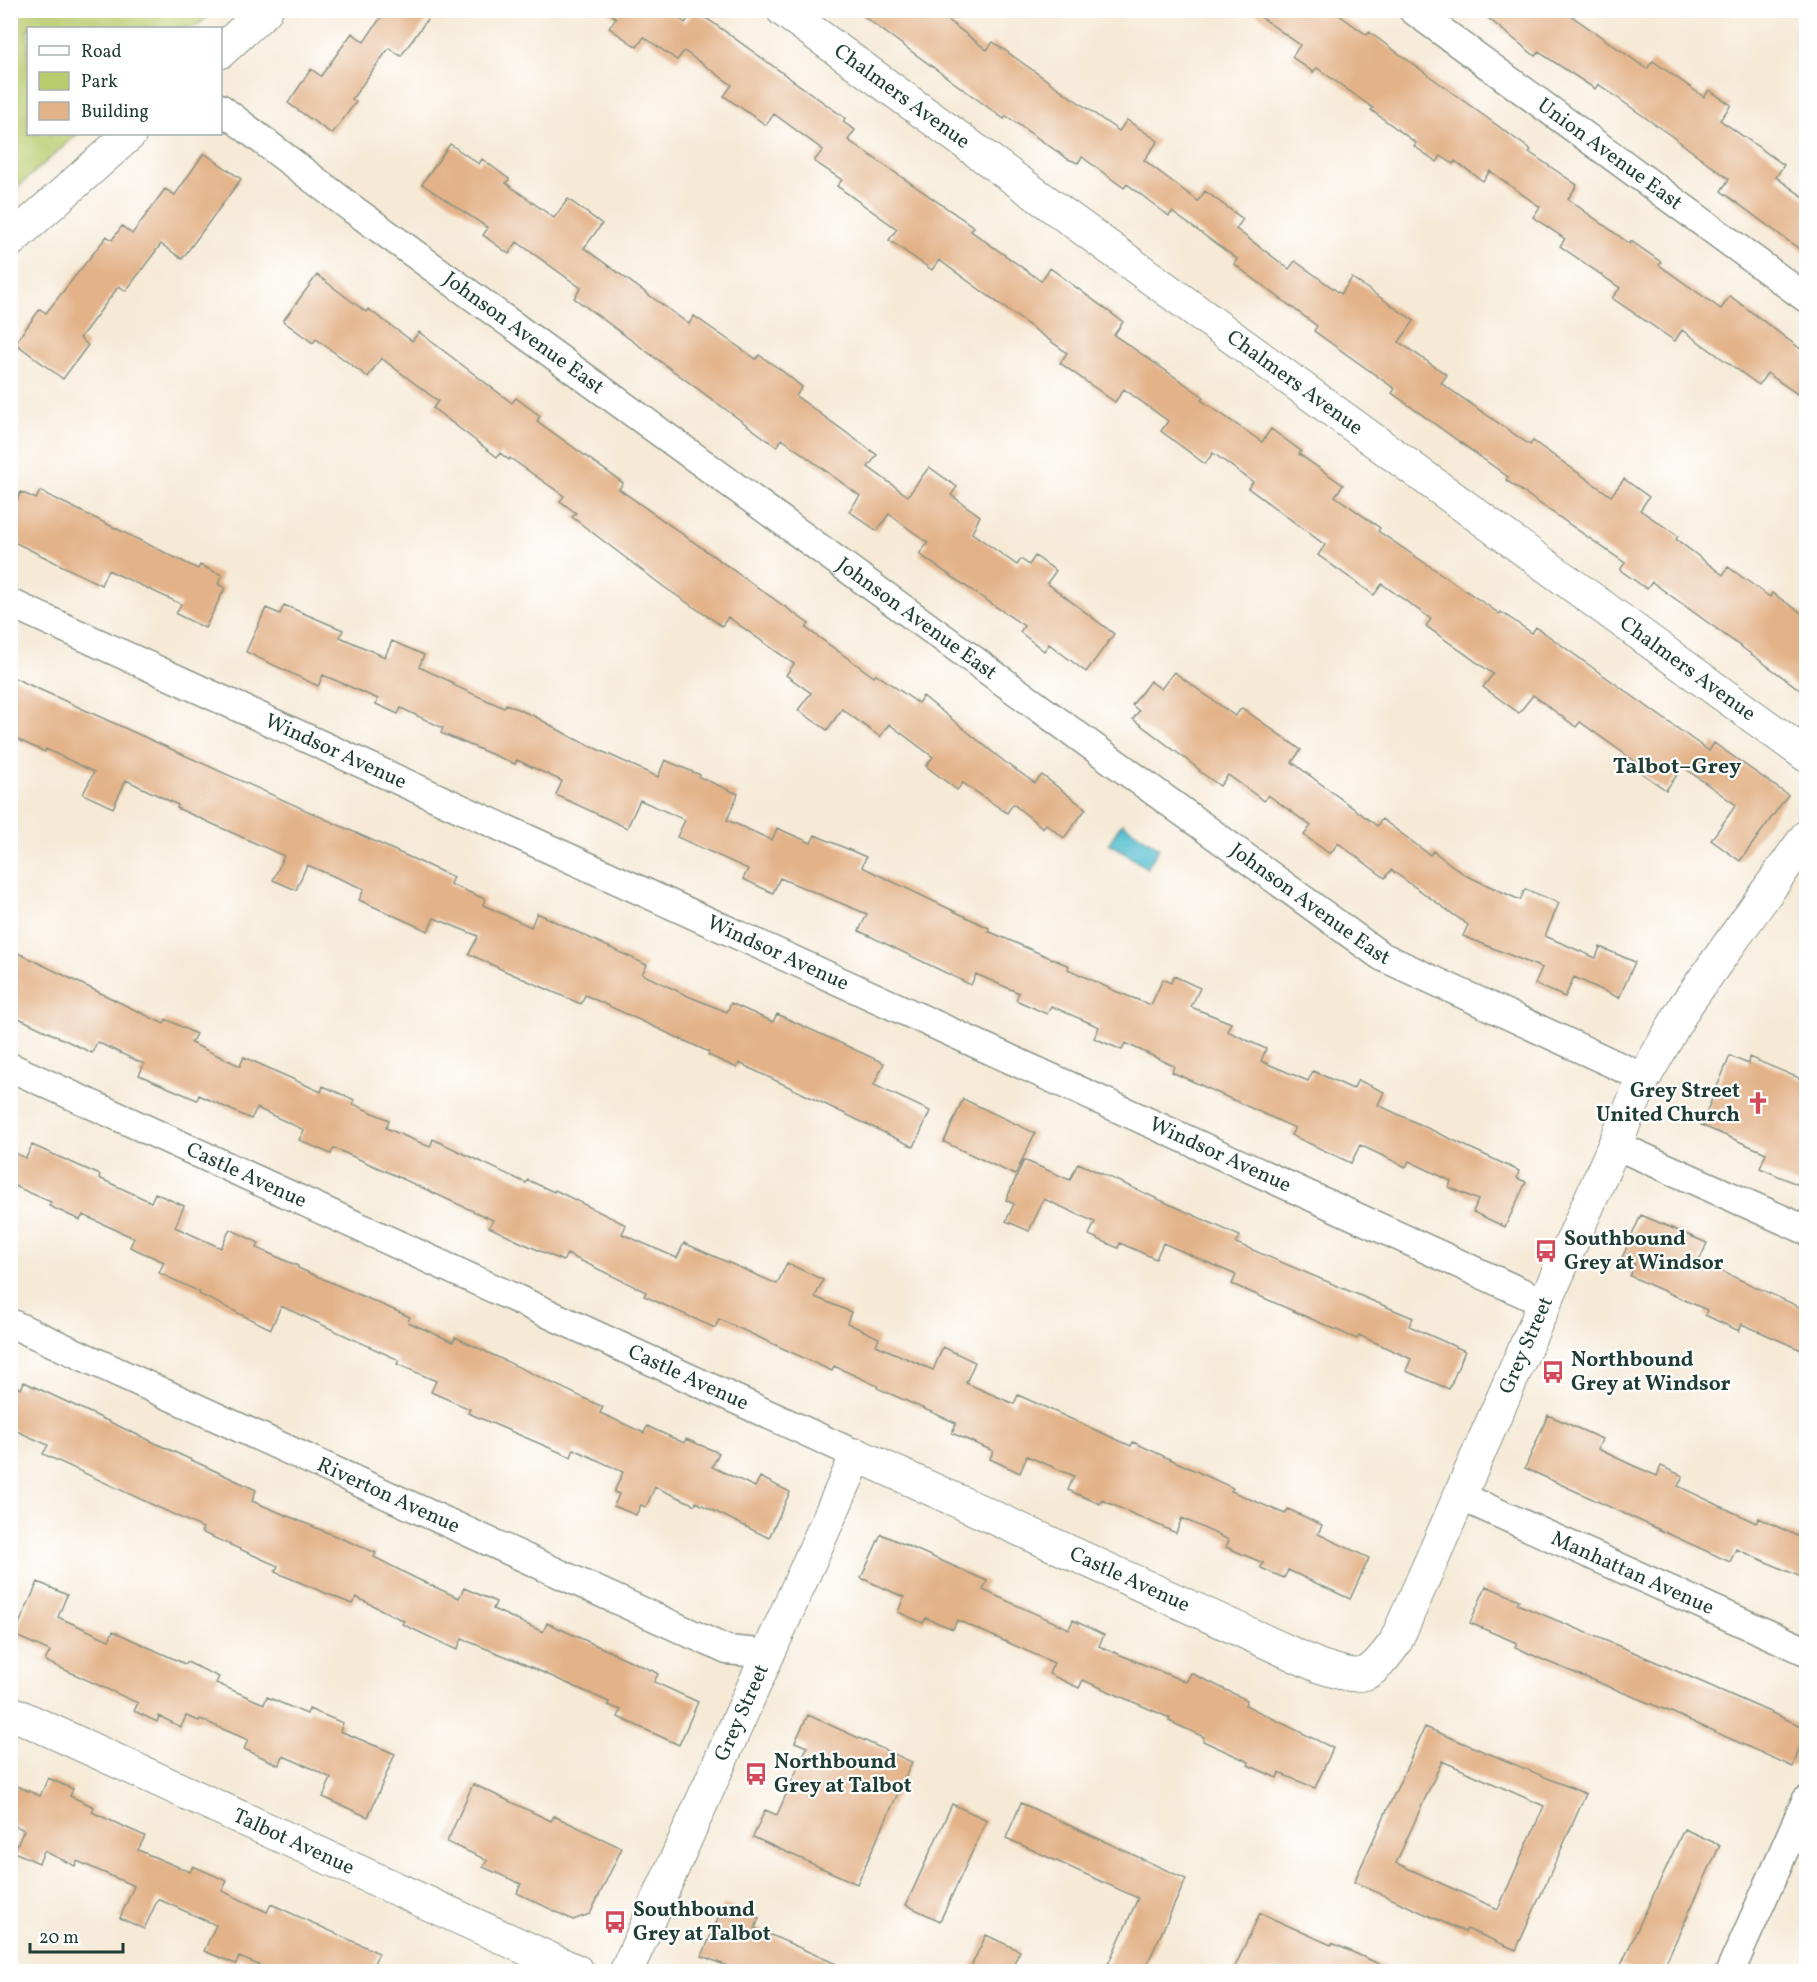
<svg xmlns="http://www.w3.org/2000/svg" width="1817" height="1982" viewBox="0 0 1817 1982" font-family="Vollkorn,serif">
<rect width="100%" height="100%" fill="#fff"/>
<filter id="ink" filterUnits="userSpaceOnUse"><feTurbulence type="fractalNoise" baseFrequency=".0167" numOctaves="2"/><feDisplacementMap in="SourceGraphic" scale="12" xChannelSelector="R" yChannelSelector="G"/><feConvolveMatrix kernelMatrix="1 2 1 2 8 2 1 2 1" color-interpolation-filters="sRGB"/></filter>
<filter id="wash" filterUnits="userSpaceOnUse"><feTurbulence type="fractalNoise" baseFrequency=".008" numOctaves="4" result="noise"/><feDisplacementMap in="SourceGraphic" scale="24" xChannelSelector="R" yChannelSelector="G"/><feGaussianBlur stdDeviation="1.35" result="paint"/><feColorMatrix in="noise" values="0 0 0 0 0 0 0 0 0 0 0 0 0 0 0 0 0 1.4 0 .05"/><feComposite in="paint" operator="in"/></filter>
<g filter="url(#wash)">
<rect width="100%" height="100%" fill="#f6ead7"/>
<path fill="#bacb6e" stroke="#6c8451" stroke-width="1.5" d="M 11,10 L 214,10 L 214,11 L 194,28 L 28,28 L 28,134 L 77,134 L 11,193 Z"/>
<path fill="#52bdce" stroke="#387d81" stroke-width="1.5" d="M 1122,823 L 1159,848 L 1147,868 L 1109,843 Z"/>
<g id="blocks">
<path fill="#e3b288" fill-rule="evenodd" d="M 386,10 L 434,10 L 401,56 L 389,48 L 352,99 L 356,102 L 332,134 L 288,103 L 311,69 L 321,76 L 352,33 L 364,42 Z
M 606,10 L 669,10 L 685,23 L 694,11 L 709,20 L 845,118 L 843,122 L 855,130 L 848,140 L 974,227 L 971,231 L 1041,281 L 1050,268 L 1123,322 L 1114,335 L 1204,397 L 1201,400 L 1262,442 L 1271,429 L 1301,451 L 1299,454 L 1343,485 L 1335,496 L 1380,528 L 1378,531 L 1500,614 L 1501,612 L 1532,633 L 1536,627 L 1709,751 L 1714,743 L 1788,795 L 1740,861 L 1711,840 L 1736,805 L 1683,767 L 1666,790 L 1637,770 L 1640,765 L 1580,722 L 1576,727 L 1533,695 L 1519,713 L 1483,687 L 1493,674 L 1426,626 L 1431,619 L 1382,584 L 1374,595 L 1318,555 L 1325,545 L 1248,488 L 1253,482 L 1213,453 L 1205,464 L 1161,431 L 1168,421 L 1124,389 L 1115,402 L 1060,363 L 1067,353 L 939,260 L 932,270 L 889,240 L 897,229 L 837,186 L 842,180 L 814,161 L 823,150 L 774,114 L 766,125 L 724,96 L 732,85 L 684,51 L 677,60 L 644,37 L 637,47 L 609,28 L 616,18 Z
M 855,10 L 957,10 L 949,21 L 987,50 L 993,42 L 1119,131 L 1127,120 L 1158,141 L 1144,160 L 1198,201 L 1205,191 L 1243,219 L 1236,229 L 1289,269 L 1295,261 L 1341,294 L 1352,278 L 1378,296 L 1414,321 L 1399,342 L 1447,375 L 1441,383 L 1530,445 L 1533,441 L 1611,496 L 1624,479 L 1649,497 L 1640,510 L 1678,536 L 1676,539 L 1723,575 L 1728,567 L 1770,597 L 1772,593 L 1806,616 L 1806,694 L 1652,582 L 1647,589 L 1620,570 L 1625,563 L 1506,480 L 1508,477 L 1392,393 L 1395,389 L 1314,331 L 1317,326 L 1234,264 L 1237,259 L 1172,212 L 1169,216 L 1127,184 L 1124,188 L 1082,157 L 1078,163 L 1068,159 L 1006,116 L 1004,119 Z
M 1251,10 L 1332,10 L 1367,35 L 1369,32 L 1391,48 L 1531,150 L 1529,152 L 1577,185 L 1568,199 L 1630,244 L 1631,241 L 1661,262 L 1659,265 L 1721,309 L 1730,296 L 1806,353 L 1806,400 L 1767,373 L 1759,385 L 1682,330 L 1675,341 L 1612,298 L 1620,288 L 1560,246 L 1565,239 L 1533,217 L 1540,207 L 1490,171 L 1483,181 L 1455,161 L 1453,164 L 1441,156 L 1437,162 L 1414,146 L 1416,143 L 1371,110 L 1373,108 L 1317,68 L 1313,72 L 1292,57 L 1300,45 Z
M 1478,10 L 1563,10 L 1647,69 L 1653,61 L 1704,97 L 1709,90 L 1731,105 L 1720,120 L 1784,165 L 1776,177 L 1806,199 L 1806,254 L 1721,191 L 1729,179 L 1677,140 L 1598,84 L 1595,89 L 1539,52 L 1535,56 Z
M 450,144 L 479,164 L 482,159 L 509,179 L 506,183 L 554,218 L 568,199 L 602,224 L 584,248 L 689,324 L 694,316 L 756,359 L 759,355 L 781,370 L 802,387 L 796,396 L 877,455 L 868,467 L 908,496 L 929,467 L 957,487 L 951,495 L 980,516 L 972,533 L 1017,565 L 1021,559 L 1029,565 L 1035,556 L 1056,571 L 1047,583 L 1114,634 L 1086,672 L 1049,644 L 1044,651 L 1020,632 L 1024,626 L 919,554 L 928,543 L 889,514 L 877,531 L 849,511 L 860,496 L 782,439 L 777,447 L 574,298 L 581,288 L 517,242 L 509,254 L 483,235 L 488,228 L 422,184 Z
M 204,153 L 241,179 L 182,259 L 161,244 L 126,291 L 119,286 L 80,338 L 88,345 L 63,379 L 15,343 L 40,309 L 46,313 L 107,236 L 112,240 L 122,226 L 132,234 L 165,189 L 175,195 Z
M 317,275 L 366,312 L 368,309 L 412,341 L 419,332 L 512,403 L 516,398 L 540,416 L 537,421 L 623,483 L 619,489 L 809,624 L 806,628 L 874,677 L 876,674 L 918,703 L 923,696 L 1005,762 L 1035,783 L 1042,775 L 1086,809 L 1064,838 L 1046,824 L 1043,828 L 1013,804 L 1007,813 L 963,783 L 957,790 L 926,766 L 933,757 L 889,724 L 880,737 L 842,709 L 827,730 L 798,710 L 811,693 L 786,675 L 794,664 L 728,617 L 722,626 L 664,587 L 572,517 L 576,513 L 560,501 L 564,496 L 510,458 L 509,460 L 500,453 L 497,457 L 433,408 L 438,401 L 381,358 L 368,377 L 316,339 L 313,343 L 283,321 Z
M 40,491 L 198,569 L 200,565 L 222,575 L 218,584 L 225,588 L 205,628 L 176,614 L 181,604 L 108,570 L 101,585 L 10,540 L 10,515 L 21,492 L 36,499 Z
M 284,605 L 343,630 L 340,637 L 385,657 L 392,641 L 424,655 L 419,667 L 454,683 L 453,685 L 504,708 L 506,704 L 536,717 L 573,738 L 658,777 L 665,760 L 700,775 L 699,777 L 738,794 L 727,820 L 772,840 L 777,828 L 811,843 L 815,835 L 866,857 L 862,867 L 989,928 L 988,931 L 1069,966 L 1068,969 L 1115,991 L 1151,1005 L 1163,979 L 1171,983 L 1174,976 L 1200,988 L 1191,1007 L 1231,1023 L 1227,1031 L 1266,1049 L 1261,1061 L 1308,1081 L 1313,1071 L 1353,1089 L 1358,1080 L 1384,1092 L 1378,1105 L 1519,1171 L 1517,1178 L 1526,1182 L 1505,1227 L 1473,1212 L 1478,1200 L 1449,1187 L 1451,1181 L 1409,1161 L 1406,1167 L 1360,1145 L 1351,1163 L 1291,1135 L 1295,1128 L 1172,1072 L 1174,1066 L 1125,1043 L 1122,1050 L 1094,1038 L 1099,1027 L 1051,1006 L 1047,1014 L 1016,1000 L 1019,993 L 976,974 L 971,985 L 859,931 L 867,914 L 780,878 L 773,893 L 743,879 L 748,869 L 677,837 L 685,820 L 640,800 L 627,828 L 556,795 L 562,781 L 517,760 L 515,764 L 441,733 L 443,728 L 401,708 L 398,714 L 376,704 L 378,699 L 323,675 L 318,686 L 246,652 L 266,608 L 280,614 Z
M 1174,672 L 1235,716 L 1242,708 L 1301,750 L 1292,762 L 1377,826 L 1382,819 L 1430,855 L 1433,851 L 1465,875 L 1520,900 L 1525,889 L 1559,903 L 1545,936 L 1596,958 L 1600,947 L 1635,962 L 1619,998 L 1574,977 L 1565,997 L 1535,984 L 1542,968 L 1463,936 L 1468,925 L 1391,870 L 1385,878 L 1338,843 L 1330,854 L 1304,835 L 1311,826 L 1268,795 L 1264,801 L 1228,775 L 1220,786 L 1199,771 L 1200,770 L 1133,719 L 1139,711 L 1132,705 L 1150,681 L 1161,689 Z
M 10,676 L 453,877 L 450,884 L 485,899 L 483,905 L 531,927 L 537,913 L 647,965 L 642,974 L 688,996 L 727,1012 L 731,1003 L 773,1022 L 777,1014 L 884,1063 L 874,1085 L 930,1111 L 914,1147 L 739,1063 L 737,1068 L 708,1055 L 709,1052 L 585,995 L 581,1004 L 505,971 L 469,954 L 478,936 L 434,918 L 428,931 L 359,900 L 364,889 L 307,865 L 296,890 L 273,880 L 284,856 L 177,808 L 178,805 L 126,780 L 113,808 L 83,794 L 94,772 L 46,749 L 45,752 L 10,736 Z
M 18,953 L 164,1024 L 166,1019 L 196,1034 L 191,1043 L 240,1066 L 244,1057 L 321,1092 L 323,1086 L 355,1100 L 353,1104 L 389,1120 L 386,1128 L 430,1147 L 433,1139 L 526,1183 L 528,1180 L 554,1192 L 555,1190 L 626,1225 L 622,1234 L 677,1258 L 684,1243 L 777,1284 L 787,1263 L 823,1280 L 815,1297 L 851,1312 L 847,1323 L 879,1338 L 876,1345 L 933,1370 L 943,1347 L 975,1362 L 966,1383 L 1014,1404 L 1018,1395 L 1131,1446 L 1133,1442 L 1233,1488 L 1231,1491 L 1285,1514 L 1288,1509 L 1322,1525 L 1318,1534 L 1369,1558 L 1350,1599 L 1288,1570 L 1284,1578 L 1261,1568 L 1263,1563 L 1226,1547 L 1229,1540 L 1182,1518 L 1176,1533 L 1102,1500 L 1100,1504 L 1068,1490 L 1074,1476 L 1027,1456 L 1020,1473 L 990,1459 L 993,1451 L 952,1433 L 956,1423 L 877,1388 L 878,1386 L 834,1366 L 832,1371 L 719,1319 L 715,1328 L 644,1296 L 646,1292 L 567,1254 L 563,1261 L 520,1242 L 489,1227 L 493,1220 L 392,1174 L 334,1148 L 331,1154 L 299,1140 L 304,1130 L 257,1108 L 251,1119 L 199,1095 L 197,1100 L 139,1075 L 144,1064 L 97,1042 L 92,1053 L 10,1014 L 10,970 Z
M 1730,1056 L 1748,1064 L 1749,1057 L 1806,1081 L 1806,1188 L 1760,1168 L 1766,1153 L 1701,1125 Z
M 963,1099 L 1035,1133 L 1015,1175 L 944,1142 Z
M 32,1145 L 100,1175 L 99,1178 L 151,1202 L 155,1193 L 184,1206 L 175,1227 L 221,1248 L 230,1229 L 259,1243 L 257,1248 L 298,1266 L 298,1268 L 410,1317 L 408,1322 L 453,1342 L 455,1337 L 603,1407 L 600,1413 L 644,1433 L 647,1426 L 684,1443 L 686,1439 L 719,1453 L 712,1467 L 755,1487 L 760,1477 L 790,1492 L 769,1538 L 696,1502 L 695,1505 L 655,1487 L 646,1507 L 641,1505 L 636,1515 L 614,1506 L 619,1494 L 614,1492 L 623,1472 L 574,1449 L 571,1457 L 468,1413 L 470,1409 L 431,1392 L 436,1381 L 397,1364 L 399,1360 L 281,1306 L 271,1329 L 199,1294 L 200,1292 L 159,1273 L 164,1262 L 130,1247 L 134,1238 L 83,1215 L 80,1220 L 49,1206 L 51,1202 L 10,1184 L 10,1151 L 26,1158 Z
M 1024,1160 L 1070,1180 L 1078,1163 L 1240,1236 L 1236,1243 L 1413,1318 L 1409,1326 L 1465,1351 L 1449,1389 L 1406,1371 L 1411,1359 L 1359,1335 L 1357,1339 L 1232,1284 L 1236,1275 L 1163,1243 L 1156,1259 L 1120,1243 L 1118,1248 L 1089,1235 L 1095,1222 L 1044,1199 L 1029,1231 L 1006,1221 L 1014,1204 L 1006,1200 Z
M 1641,1215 L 1707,1243 L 1699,1261 L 1806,1310 L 1806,1352 L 1742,1324 L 1739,1331 L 1705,1315 L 1707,1310 L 1630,1276 L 1635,1264 L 1622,1258 Z
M 24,1382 L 256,1490 L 252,1501 L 376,1553 L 374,1557 L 415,1578 L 459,1598 L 464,1588 L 496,1602 L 493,1609 L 543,1632 L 547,1623 L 653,1671 L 658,1674 L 654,1682 L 698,1702 L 679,1745 L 618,1717 L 621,1710 L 608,1705 L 609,1702 L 515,1660 L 462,1639 L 457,1650 L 402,1624 L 404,1621 L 356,1597 L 352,1604 L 275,1572 L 278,1566 L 201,1532 L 203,1528 L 43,1454 L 48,1445 L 10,1428 L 10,1385 L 21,1389 Z
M 1548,1415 L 1602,1439 L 1598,1449 L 1632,1465 L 1657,1476 L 1661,1466 L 1683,1476 L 1678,1486 L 1756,1523 L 1759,1518 L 1806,1540 L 1806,1579 L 1736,1549 L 1730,1562 L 1525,1468 Z
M 881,1534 L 987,1581 L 983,1590 L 1069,1629 L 1073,1620 L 1104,1635 L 1099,1646 L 1186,1682 L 1191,1673 L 1247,1700 L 1245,1705 L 1333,1748 L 1315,1788 L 1279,1773 L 1277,1778 L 1248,1765 L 1249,1762 L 1203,1741 L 1204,1737 L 1169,1721 L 1170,1718 L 1083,1680 L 1079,1688 L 1049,1674 L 1054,1663 L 957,1620 L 953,1629 L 926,1618 L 923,1623 L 898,1612 L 904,1597 L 861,1578 Z
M 38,1582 L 67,1595 L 58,1617 L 109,1640 L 113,1631 L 185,1664 L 187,1662 L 219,1677 L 216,1683 L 264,1704 L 267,1697 L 307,1714 L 309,1709 L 343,1723 L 340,1731 L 395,1754 L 368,1817 L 323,1797 L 331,1778 L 309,1767 L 283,1756 L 279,1765 L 244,1749 L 248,1740 L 200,1719 L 199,1721 L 186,1716 L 181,1727 L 159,1716 L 157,1722 L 134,1711 L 138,1703 L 45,1661 L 50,1651 L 14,1635 Z
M 1486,1586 L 1519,1600 L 1517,1604 L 1638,1654 L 1806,1728 L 1793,1767 L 1671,1712 L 1548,1662 L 1515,1647 L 1517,1643 L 1470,1623 Z
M 808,1715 L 912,1762 L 857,1884 L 753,1837 L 765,1810 L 777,1815 L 807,1747 L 795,1742 Z
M 1425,1727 L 1586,1794 L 1516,1950 L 1467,1929 L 1465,1932 L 1354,1882 ZM 1442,1761 L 1544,1806 L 1498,1909 L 1396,1863 Z
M 48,1778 L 73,1789 L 70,1796 L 94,1807 L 92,1812 L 145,1836 L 138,1850 L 190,1872 L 193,1866 L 227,1881 L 222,1891 L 267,1912 L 271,1904 L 379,1953 L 370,1971 L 274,1971 L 239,1957 L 236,1964 L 204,1951 L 216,1925 L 158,1899 L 144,1929 L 120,1918 L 134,1886 L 77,1861 L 75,1866 L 44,1851 L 39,1863 L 14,1852 L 24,1830 L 10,1823 L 10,1783 L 40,1796 Z
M 473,1784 L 551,1821 L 554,1816 L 622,1848 L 590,1914 L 573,1920 L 517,1893 L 521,1884 L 483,1867 L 487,1860 L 447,1842 Z
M 1021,1803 L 1186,1879 L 1144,1971 L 1105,1971 L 1138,1898 L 1006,1838 Z
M 952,1804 L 987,1820 L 940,1921 L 906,1905 Z
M 1684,1829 L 1720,1845 L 1662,1971 L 1635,1971 L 1621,1965 Z
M 724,1904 L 759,1918 L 755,1928 L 852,1971 L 740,1971 L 702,1956 Z
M 1260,1913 L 1331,1945 L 1332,1943 L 1395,1971 L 1233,1971 Z
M 986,1935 L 1020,1951 L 1010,1971 L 969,1971 Z"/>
</g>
</g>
<g filter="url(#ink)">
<use href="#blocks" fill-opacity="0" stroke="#8a9486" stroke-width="1.5"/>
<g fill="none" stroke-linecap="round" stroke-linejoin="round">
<g stroke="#8a9486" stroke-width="31">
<g id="minor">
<path id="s1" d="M 1413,10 L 1806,298"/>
<path id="s2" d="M 220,108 L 354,210 L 1381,956 L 1644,1078"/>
<path id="s3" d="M 10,603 L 1545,1303"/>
<path id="s4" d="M 10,1067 L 857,1455"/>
<path d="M 1613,1144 L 1806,1230"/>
<path id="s5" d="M 10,1323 L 727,1650 L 770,1654"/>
<path id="s6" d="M 1460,1496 L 1806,1651"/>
<path d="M 1730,1972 L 1806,1801"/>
</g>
</g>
<g stroke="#8a9486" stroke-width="35">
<g id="tertiary">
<path id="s7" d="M 783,10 L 1806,755"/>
<path d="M 220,52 L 266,10"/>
<path d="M 10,241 L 130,134"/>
<path id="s8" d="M 10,1712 L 578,1972"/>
<path id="s9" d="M 626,1972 L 857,1455 L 1319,1666 C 1363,1680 1367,1681 1395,1643 L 1644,1078 L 1685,1006 L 1806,837"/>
</g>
</g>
<use href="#minor" stroke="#fff" stroke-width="28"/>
<use href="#tertiary" stroke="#fff" stroke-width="33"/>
</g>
</g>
<defs>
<g id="church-bare" transform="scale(1.8)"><path d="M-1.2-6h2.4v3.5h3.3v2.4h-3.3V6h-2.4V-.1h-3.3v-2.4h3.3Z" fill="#d1495b" stroke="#fff" stroke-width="2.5" paint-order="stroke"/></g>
<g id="bus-bare" transform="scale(1.8)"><path d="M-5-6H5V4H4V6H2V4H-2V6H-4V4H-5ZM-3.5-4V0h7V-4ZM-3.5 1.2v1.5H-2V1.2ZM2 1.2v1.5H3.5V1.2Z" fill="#d1495b" stroke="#fff" stroke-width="2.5" paint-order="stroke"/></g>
</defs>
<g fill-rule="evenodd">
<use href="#church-bare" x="1758" y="1103"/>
<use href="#bus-bare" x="1546" y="1251"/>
<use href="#bus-bare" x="1553" y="1372"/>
<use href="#bus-bare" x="756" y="1774"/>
<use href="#bus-bare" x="615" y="1922"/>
</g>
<g text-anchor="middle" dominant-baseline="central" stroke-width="4.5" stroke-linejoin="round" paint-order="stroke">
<g font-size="21" fill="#1f3d34" stroke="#fff">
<text stroke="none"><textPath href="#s7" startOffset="147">Chalmers Avenue</textPath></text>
<text stroke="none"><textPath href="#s1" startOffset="244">Union Avenue East</textPath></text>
<text stroke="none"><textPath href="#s2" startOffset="378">Johnson Avenue East</textPath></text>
<text stroke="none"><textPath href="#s7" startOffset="633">Chalmers Avenue</textPath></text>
<text stroke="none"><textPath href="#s2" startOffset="864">Johnson Avenue East</textPath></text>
<text stroke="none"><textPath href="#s7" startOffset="1119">Chalmers Avenue</textPath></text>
<text stroke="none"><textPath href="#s3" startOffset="358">Windsor Avenue</textPath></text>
<text stroke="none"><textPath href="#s2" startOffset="1350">Johnson Avenue East</textPath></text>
<text stroke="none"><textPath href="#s3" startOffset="844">Windsor Avenue</textPath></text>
<text stroke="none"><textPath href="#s3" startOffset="1330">Windsor Avenue</textPath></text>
<text stroke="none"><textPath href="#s4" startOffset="260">Castle Avenue</textPath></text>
<text stroke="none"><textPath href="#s9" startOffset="1490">Grey Street</textPath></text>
<text stroke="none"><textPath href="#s4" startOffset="746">Castle Avenue</textPath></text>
<text stroke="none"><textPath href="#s5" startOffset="416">Riverton Avenue</textPath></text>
<text stroke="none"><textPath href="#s6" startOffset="189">Manhattan Avenue</textPath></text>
<text stroke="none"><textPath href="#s9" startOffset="866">Castle Avenue</textPath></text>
<text stroke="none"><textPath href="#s9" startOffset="284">Grey Street</textPath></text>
<text stroke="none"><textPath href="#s8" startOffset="312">Talbot Avenue</textPath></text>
</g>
<g font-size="21" font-weight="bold" fill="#1f3d34" stroke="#fff" text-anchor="start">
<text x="1740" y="1091" text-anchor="end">Grey Street<tspan x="1740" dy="24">United Church</tspan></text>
<text x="1564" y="1239">Southbound<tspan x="1564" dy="24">Grey at Windsor</tspan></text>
<text x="1571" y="1360">Northbound<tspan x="1571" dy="24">Grey at Windsor</tspan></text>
<text x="774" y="1762">Northbound<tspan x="774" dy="24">Grey at Talbot</tspan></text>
<text x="633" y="1910">Southbound<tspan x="633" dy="24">Grey at Talbot</tspan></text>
</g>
<g font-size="22" font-weight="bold" fill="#1f3d34" stroke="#fff">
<text x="1677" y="767">Talbot–Grey</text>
</g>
</g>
<rect width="1817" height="1982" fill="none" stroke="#fff" stroke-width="36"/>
<rect x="27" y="27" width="195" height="108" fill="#ffffff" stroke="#a5b1ae" stroke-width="1.5"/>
<rect x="39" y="46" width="30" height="9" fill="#ffffff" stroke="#a5b1ae" stroke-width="1.5"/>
<text x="81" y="57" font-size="18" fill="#1f3d34">Road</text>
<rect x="39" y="72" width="30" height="18" fill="#bacb6e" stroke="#a5b1ae" stroke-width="1.5"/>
<text x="81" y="87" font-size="18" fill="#1f3d34">Park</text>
<rect x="39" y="102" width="30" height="18" fill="#e3b288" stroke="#a5b1ae" stroke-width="1.5"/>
<text x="81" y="117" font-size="18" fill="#1f3d34">Building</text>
<path d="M30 1943v9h93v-9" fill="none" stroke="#1f3d34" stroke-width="3"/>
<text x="39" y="1943" font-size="18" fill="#1f3d34" stroke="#ffffff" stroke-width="4.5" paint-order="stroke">20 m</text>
</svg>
